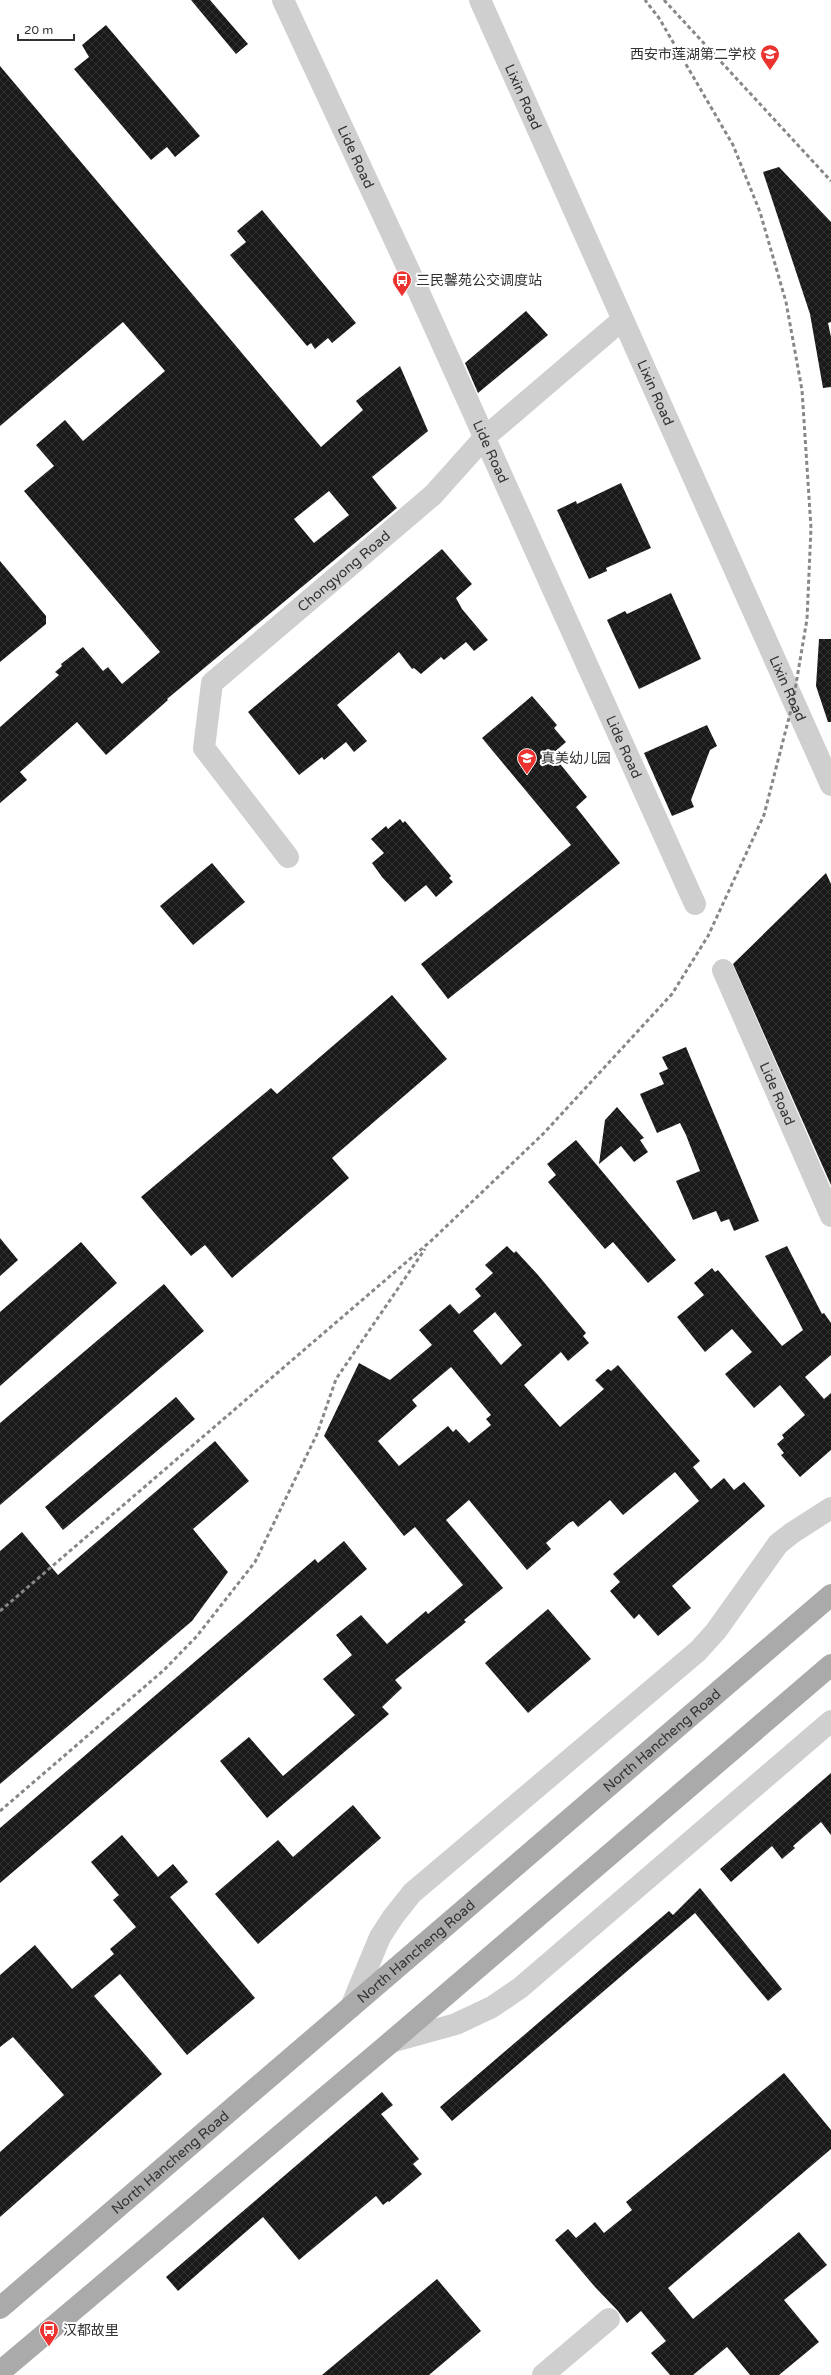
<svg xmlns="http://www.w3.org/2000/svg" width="831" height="2375" viewBox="0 0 831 2375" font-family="'Varela Round','Noto Sans SC',sans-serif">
<defs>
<pattern id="building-cross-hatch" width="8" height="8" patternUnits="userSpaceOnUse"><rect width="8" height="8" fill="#191919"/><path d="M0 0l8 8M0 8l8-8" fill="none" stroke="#323232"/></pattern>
</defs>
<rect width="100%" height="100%" fill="#fff"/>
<path fill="url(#building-cross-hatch)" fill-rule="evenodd" d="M 191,0 L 210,0 L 248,44 L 236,54 Z
M 106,25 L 200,136 L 175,157 L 167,147 L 151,160 L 74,69 L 89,57 L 82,45 Z
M 0,66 L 321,447 L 363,410 L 356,401 L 400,366 L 428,431 L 372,477 L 397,508 L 167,699 L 168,700 L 106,755 L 77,722 L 20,772 L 27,780 L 0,803 L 0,727 L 59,675 L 55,672 L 62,666 L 61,664 L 83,647 L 103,671 L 108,667 L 122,684 L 160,652 L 24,491 L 54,466 L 36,445 L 65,420 L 83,441 L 165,371 L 123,322 L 0,426 ZM 329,491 L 349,515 L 314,543 L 294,519 Z
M 779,167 L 831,222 L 831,322 L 828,323 L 831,337 L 831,387 L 823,388 L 810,314 L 763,172 Z
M 262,210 L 356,323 L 332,343 L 328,338 L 315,349 L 311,343 L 307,346 L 230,255 L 246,242 L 237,231 Z
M 526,311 L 548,335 L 478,393 L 465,363 Z
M 621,483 L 651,548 L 606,568 L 607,571 L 589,579 L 557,510 L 576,501 L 577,504 Z
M 442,549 L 472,584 L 456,598 L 462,609 L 488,640 L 474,651 L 466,642 L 444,660 L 441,657 L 421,674 L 414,668 L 412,669 L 399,652 L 337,705 L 367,741 L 354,752 L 346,742 L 324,760 L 322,757 L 299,775 L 248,712 Z
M 0,561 L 46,616 L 46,624 L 0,662 Z
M 671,593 L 701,659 L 639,689 L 607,620 L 625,611 L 627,614 Z
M 819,639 L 831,639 L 831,722 L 828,722 L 816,686 Z
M 532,696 L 557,725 L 554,728 L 566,742 L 552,754 L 587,797 L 576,807 L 620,863 L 448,999 L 421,964 L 571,845 L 482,738 Z
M 707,725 L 717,746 L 710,750 L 691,800 L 694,807 L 672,816 L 644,753 Z
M 400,819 L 403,823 L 405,821 L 451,876 L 449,878 L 453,882 L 436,897 L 426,885 L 405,902 L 382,877 L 372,863 L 384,853 L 371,839 L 386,826 L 388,829 Z
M 212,863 L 245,902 L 193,945 L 160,906 Z
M 826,873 L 831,884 L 831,1185 L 733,964 Z
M 392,995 L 447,1059 L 332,1158 L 349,1178 L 232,1278 L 205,1245 L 191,1256 L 141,1197 L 271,1088 L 277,1094 Z
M 686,1047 L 759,1221 L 734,1231 L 729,1219 L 721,1222 L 716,1211 L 693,1220 L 676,1181 L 700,1171 L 686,1135 L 680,1123 L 657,1133 L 640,1094 L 664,1084 L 659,1073 L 668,1069 L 662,1057 Z
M 617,1107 L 644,1138 L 640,1140 L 648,1152 L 634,1162 L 621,1146 L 599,1164 L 605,1120 Z
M 576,1140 L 676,1260 L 648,1283 L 613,1242 L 605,1249 L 548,1182 L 556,1175 L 547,1164 Z
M 0,1238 L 18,1260 L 0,1276 Z
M 81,1242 L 117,1283 L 0,1386 L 0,1312 Z
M 507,1246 L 514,1253 L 516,1251 L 538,1275 L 586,1333 L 583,1336 L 589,1343 L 568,1361 L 561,1352 L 524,1385 L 560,1427 L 604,1389 L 595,1380 L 608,1369 L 611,1371 L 618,1365 L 700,1461 L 693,1467 L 711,1489 L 724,1478 L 734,1490 L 744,1482 L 765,1506 L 672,1586 L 691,1608 L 658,1636 L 639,1614 L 634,1619 L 610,1591 L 620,1582 L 613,1574 L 699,1501 L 675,1472 L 623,1515 L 610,1500 L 578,1527 L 573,1521 L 569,1523 L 546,1543 L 551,1549 L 527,1570 L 469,1500 L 446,1520 L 503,1588 L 464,1620 L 466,1622 L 395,1680 L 402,1688 L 382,1707 L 389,1714 L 267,1818 L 220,1761 L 249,1737 L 283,1776 L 355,1715 L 323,1679 L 352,1655 L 336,1635 L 361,1615 L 387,1644 L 426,1611 L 428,1614 L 463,1585 L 415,1527 L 404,1536 L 324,1436 L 359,1363 L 390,1380 L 432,1345 L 419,1330 L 450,1304 L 459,1314 L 481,1296 L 475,1289 L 493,1273 L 485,1265 ZM 495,1312 L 522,1345 L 501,1365 L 473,1331 ZM 451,1367 L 491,1415 L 486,1419 L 491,1425 L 469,1443 L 456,1429 L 453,1432 L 448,1426 L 399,1466 L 378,1441 L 417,1406 L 412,1400 Z
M 787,1246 L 822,1314 L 824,1313 L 831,1323 L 831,1355 L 805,1377 L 824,1399 L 831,1393 L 831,1450 L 800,1477 L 781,1455 L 784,1453 L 777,1444 L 784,1438 L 782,1435 L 805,1415 L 780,1385 L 754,1408 L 725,1374 L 752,1352 L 732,1329 L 705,1352 L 677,1317 L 704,1295 L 694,1283 L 712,1268 L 715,1272 L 718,1270 L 782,1346 L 803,1330 L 765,1256 Z
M 164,1284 L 204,1331 L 0,1505 L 0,1423 Z
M 176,1397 L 195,1419 L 63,1530 L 45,1507 Z
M 215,1441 L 249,1481 L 193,1529 L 228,1572 L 192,1621 L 0,1784 L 0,1551 L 22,1532 L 58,1575 Z
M 344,1541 L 367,1569 L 0,1883 L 0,1828 L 315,1559 L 318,1563 Z
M 548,1609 L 591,1659 L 528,1713 L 485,1663 Z
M 831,1773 L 831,1835 L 821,1822 L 793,1846 L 795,1848 L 782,1859 L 772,1846 L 731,1882 L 720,1869 Z
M 353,1805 L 381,1838 L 258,1944 L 215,1894 L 278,1840 L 293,1857 Z
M 122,1835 L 158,1877 L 173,1864 L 188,1882 L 170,1897 L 255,1998 L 187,2055 L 120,1974 L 94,1996 L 162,2074 L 0,2217 L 0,2152 L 64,2095 L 13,2037 L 0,2047 L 0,1975 L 35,1945 L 72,1989 L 114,1954 L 110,1949 L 136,1927 L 113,1900 L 119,1895 L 91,1862 Z
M 700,1888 L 782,1989 L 768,2001 L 695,1913 L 452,2121 L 440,2107 L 669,1911 L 673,1915 Z
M 784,2073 L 831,2130 L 831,2149 L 668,2288 L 693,2319 L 799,2232 L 827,2265 L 784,2300 L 819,2342 L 779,2375 L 750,2375 L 727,2347 L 693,2375 L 670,2375 L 651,2353 L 666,2341 L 641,2311 L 627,2323 L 618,2311 L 595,2287 L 555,2240 L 568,2229 L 576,2238 L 595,2222 L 604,2233 L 632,2210 L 626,2202 Z
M 382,2092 L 393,2105 L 381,2114 L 419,2159 L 413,2164 L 422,2174 L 389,2202 L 388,2201 L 383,2205 L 376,2196 L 299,2260 L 263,2217 L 178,2291 L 166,2277 Z
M 437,2279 L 481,2331 L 429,2375 L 322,2375 Z"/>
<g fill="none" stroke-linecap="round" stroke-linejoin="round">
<g stroke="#cfcfcf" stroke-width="22">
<path id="s1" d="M 283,0 L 417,288 L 695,904"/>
<path id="s2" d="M 480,0 L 831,785"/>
<path id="s3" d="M 288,857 L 204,748 L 212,683 L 433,495 L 484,438 L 622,320"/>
<path id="s4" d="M 723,970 L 831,1216"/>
<path d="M 351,2007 L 380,1937 L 393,1917 L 412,1893 L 698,1651 L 716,1631 L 778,1544 L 792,1533 L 831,1508"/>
<path d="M 391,2042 L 456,2024 L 492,2007 L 520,1988 L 831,1721"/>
<path d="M 543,2375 L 609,2319"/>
</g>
<g stroke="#aaa" stroke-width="22">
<path id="s5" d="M 0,2308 L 831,1595"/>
<path d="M 0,2372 L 391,2042 L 831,1665"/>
</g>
<path stroke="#878787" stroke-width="3" stroke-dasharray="4 3" stroke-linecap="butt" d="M 664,0 L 831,181
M 0,1611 L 432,1240 L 544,1133 L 672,994 L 708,936 L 764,815 L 793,702 L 807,619 L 811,528 L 802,390 L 786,302 L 760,212 L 733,145 L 659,18 L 645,0
M 0,1811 L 164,1670 L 197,1636 L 255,1562 L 317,1434 L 336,1379 L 425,1249"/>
</g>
<defs>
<g id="school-pin" transform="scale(1)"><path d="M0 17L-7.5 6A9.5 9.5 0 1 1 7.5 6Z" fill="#ed332f" stroke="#fff"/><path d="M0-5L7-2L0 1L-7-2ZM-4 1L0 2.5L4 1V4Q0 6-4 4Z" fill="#fff"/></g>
<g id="bus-pin" transform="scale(1)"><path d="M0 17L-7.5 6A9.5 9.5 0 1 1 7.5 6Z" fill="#ed332f" stroke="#fff"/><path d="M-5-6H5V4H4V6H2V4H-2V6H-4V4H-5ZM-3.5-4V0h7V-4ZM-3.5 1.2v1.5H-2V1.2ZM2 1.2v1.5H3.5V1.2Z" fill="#fff"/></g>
</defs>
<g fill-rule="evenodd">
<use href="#school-pin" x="770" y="54"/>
<use href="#bus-pin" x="402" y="280"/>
<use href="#school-pin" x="527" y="758"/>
<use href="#bus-pin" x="49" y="2330"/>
</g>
<g text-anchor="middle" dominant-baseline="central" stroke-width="4" stroke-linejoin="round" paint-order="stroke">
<g font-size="14" fill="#323232" stroke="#fff" text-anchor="start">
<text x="756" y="54" text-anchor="end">西安市莲湖第二学校</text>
<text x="416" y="280">三民馨苑公交调度站</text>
<text x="541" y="758">真美幼儿园</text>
<text x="63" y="2330">汉都故里</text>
</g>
<g font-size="14" fill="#323232" stroke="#fff">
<text stroke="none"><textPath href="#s2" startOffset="106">Lixin Road</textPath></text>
<text stroke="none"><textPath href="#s1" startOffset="173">Lide Road</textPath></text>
<text stroke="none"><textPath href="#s2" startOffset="430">Lixin Road</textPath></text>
<text stroke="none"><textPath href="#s1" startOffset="497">Lide Road</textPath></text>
<text stroke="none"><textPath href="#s3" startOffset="376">Chongyong Road</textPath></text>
<text stroke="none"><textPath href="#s2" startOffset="754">Lixin Road</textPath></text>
<text stroke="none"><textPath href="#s1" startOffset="821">Lide Road</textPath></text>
<text stroke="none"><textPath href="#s4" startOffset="135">Lide Road</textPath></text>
<text stroke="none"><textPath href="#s5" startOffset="872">North Hancheng Road</textPath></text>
<text stroke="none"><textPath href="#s5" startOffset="548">North Hancheng Road</textPath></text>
<text stroke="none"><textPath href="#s5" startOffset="224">North Hancheng Road</textPath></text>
</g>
</g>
<path d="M18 34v6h56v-6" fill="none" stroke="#323232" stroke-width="2"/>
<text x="24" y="34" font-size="12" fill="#323232" stroke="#ffffff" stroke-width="3" paint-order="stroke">20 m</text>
</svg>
